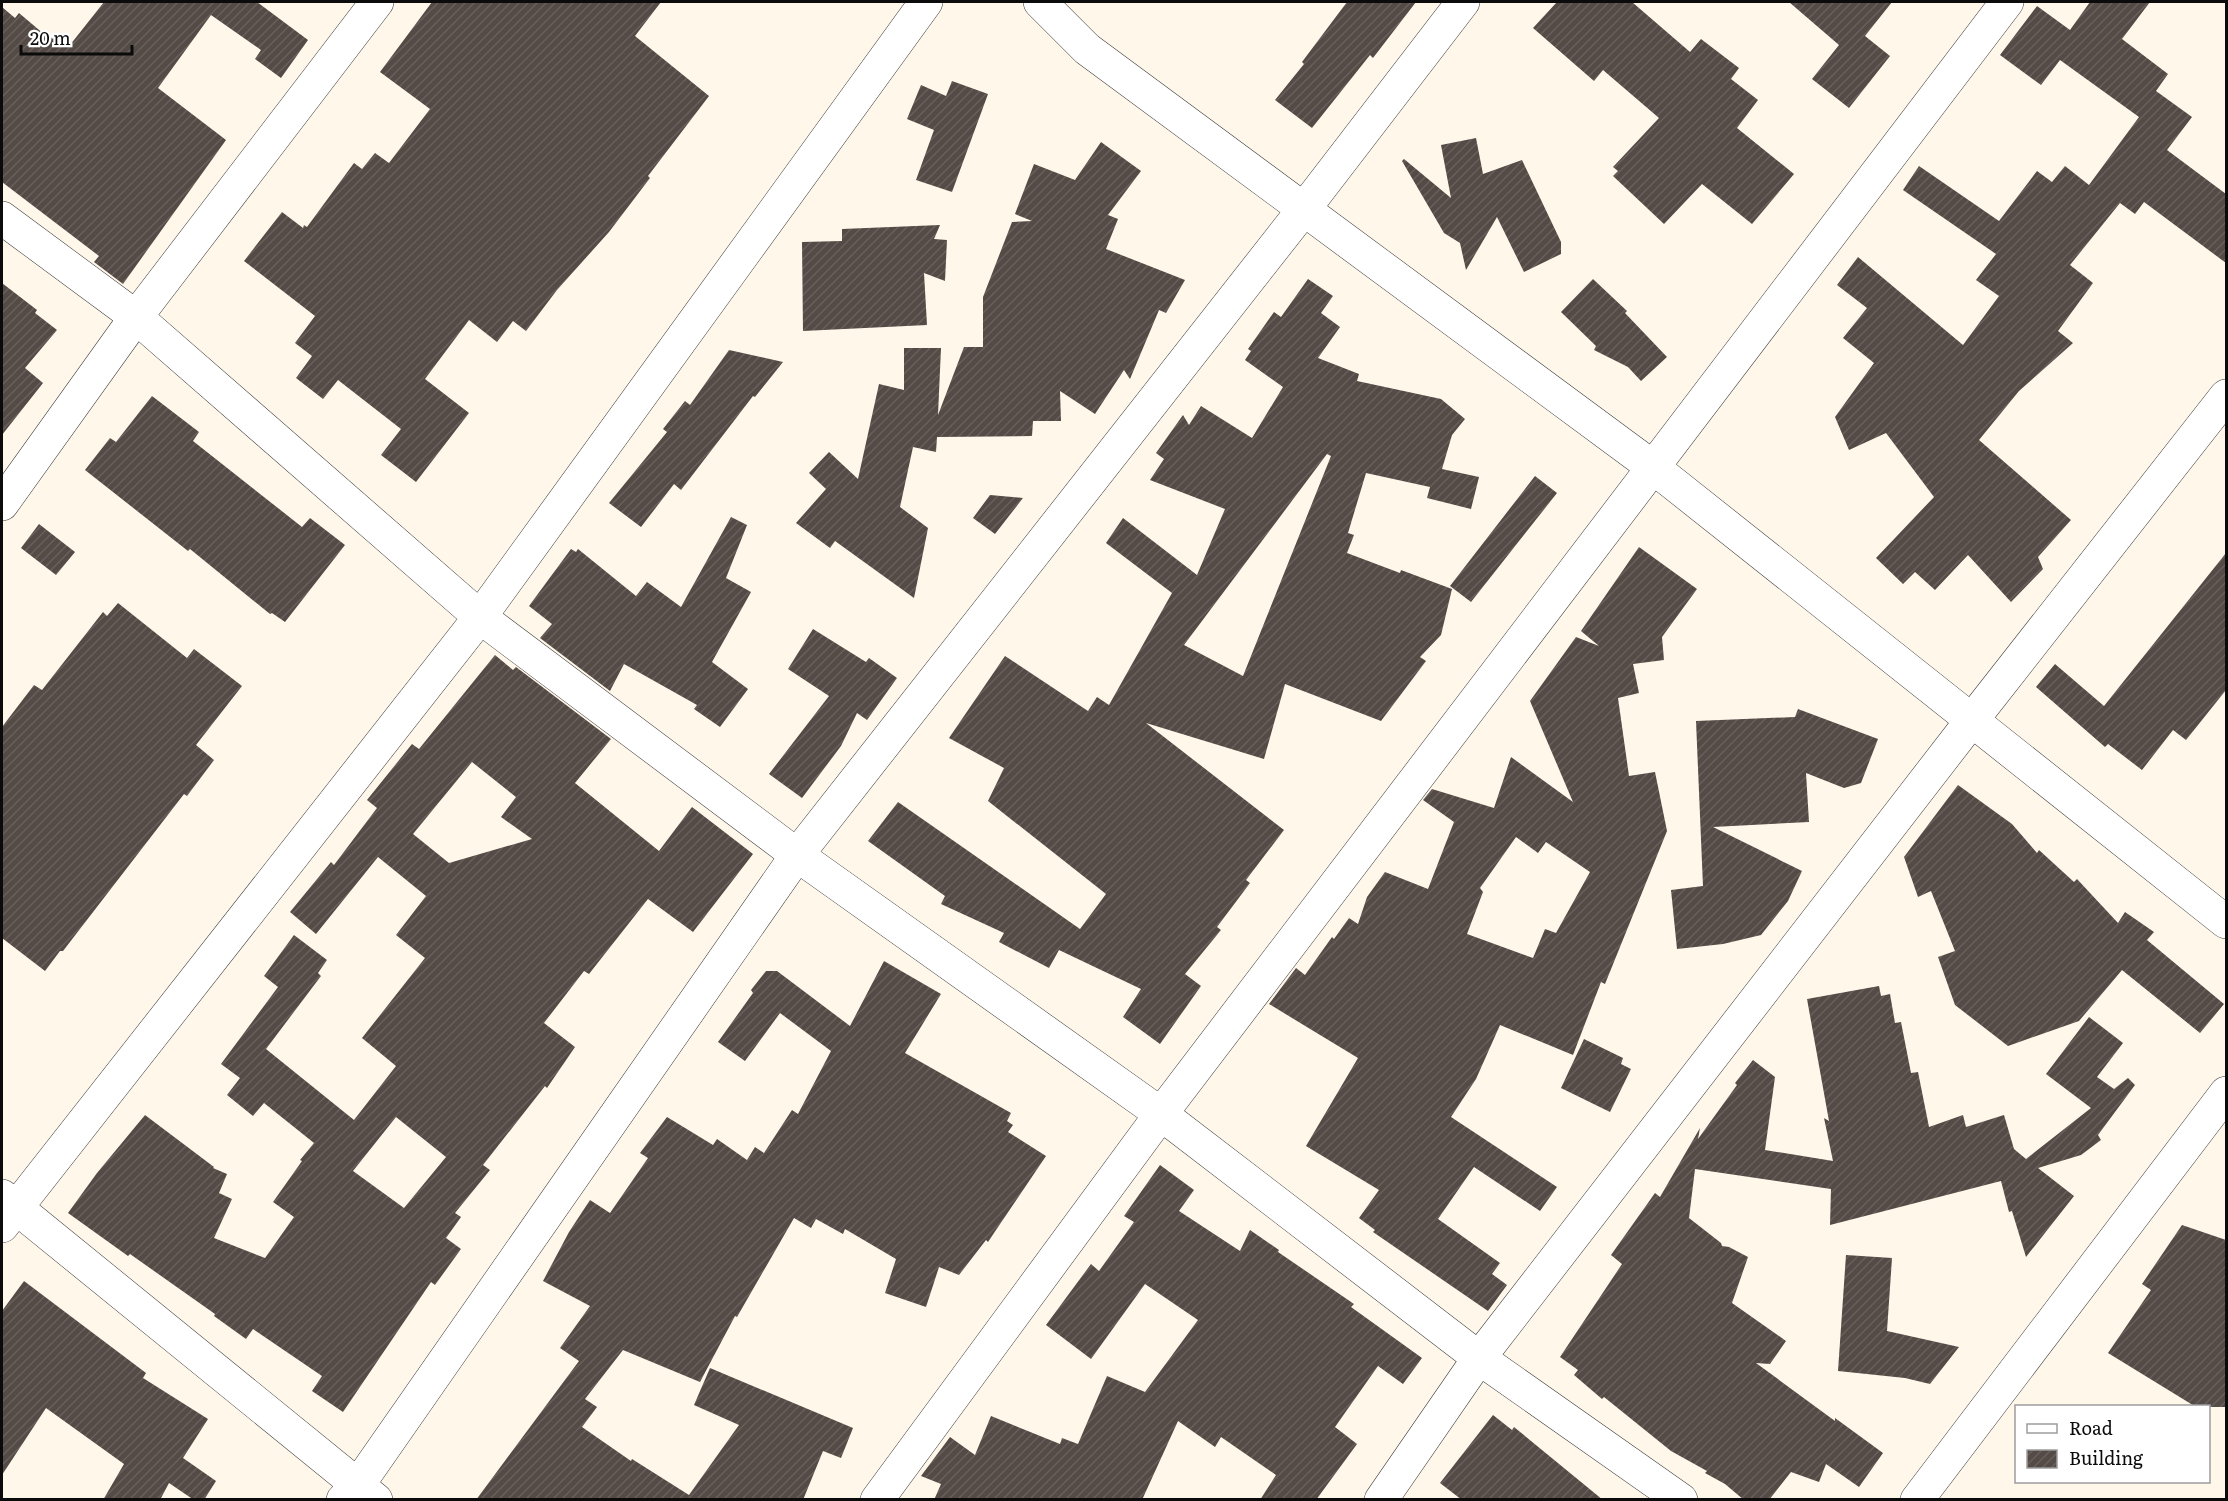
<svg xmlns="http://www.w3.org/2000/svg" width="2228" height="1501" viewBox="0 0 2228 1501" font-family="Literata,serif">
<defs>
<pattern id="building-hatch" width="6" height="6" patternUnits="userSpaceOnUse" patternTransform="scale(1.5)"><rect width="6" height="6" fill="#544a46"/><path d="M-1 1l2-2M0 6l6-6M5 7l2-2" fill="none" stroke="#68605c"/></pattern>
</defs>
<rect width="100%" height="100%" fill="#fff7e9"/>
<path fill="url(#building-hatch)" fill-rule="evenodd" d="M 104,2 L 257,2 L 308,40 L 281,78 L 255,59 L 261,50 L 211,15 L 158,88 L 226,140 L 123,284 L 94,262 L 99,256 L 2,182 L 2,7 L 15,18 L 19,13 L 45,35 L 70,45 Z
M 432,2 L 661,2 L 635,36 L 709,96 L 648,176 L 650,178 L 609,232 L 557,290 L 526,331 L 513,321 L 497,342 L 469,320 L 425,379 L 469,413 L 416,482 L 381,455 L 401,429 L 338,380 L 323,399 L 296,378 L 312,356 L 295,343 L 315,316 L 244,261 L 282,212 L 303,228 L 304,225 L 307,227 L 354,163 L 362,169 L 375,153 L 389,163 L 430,109 L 380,72 Z
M 1347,2 L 1416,2 L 1373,58 L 1370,55 L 1312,128 L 1275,100 L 1304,64 L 1302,62 Z
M 1557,2 L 1632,2 L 1690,52 L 1701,39 L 1739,68 L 1731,79 L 1758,100 L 1737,128 L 1794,174 L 1752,224 L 1702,184 L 1664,224 L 1613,176 L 1618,171 L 1613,167 L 1659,118 L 1603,70 L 1594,81 L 1533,28 Z
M 1789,2 L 1892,2 L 1865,36 L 1890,56 L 1849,108 L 1812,79 L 1839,45 Z
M 2090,2 L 2150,2 L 2122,39 L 2168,74 L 2156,91 L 2192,117 L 2167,150 L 2226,194 L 2226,263 L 2144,202 L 2135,214 L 2120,203 L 2070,265 L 2093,283 L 2058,331 L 2073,343 L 2019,391 L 1979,440 L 2071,520 L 2038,557 L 2043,569 L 2011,602 L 1968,555 L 1935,590 L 1915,572 L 1903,584 L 1876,558 L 1934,497 L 1886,433 L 1849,450 L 1835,417 L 1874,363 L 1843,338 L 1867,308 L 1837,285 L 1858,257 L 1963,345 L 1999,296 L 1976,280 L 1996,254 L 1903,190 L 1919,166 L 1999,221 L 2037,171 L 2052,182 L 2065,166 L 2089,185 L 2139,117 L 2060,60 L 2041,85 L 2000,55 L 2037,6 L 2070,30 Z
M 952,81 L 988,94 L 952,192 L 916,180 L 934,130 L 907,119 L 921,85 L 946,96 Z
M 1476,138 L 1483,174 L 1522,160 L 1561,242 L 1561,254 L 1524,272 L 1497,217 L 1466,270 L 1460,243 L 1444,233 L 1402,161 L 1404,159 L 1451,198 L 1441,145 Z
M 1101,142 L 1141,171 L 1108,215 L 1118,219 L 1106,249 L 1185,280 L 1166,313 L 1159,310 L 1130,379 L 1124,370 L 1095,414 L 1060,391 L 1061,421 L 1033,421 L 1032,436 L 937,437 L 936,452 L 913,447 L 900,507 L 928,528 L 914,598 L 835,541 L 830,548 L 796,523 L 826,489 L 809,473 L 829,452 L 858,479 L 879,384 L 904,390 L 904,348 L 941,348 L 938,415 L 964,347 L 983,347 L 983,297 L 1012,222 L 1032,221 L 1015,214 L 1034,164 L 1075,180 Z
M 940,225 L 934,239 L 947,240 L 945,281 L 924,273 L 927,325 L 803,331 L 802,242 L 842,241 L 842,229 Z
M 1308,279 L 1333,296 L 1321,313 L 1340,327 L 1318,358 L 1359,374 L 1357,381 L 1441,399 L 1465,419 L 1452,435 L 1442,469 L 1479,477 L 1471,509 L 1427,498 L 1430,487 L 1366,473 L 1348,533 L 1354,535 L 1347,553 L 1400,573 L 1401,570 L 1452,589 L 1441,635 L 1420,657 L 1426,661 L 1381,721 L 1285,684 L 1264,759 L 1146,723 L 1284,830 L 1246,880 L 1250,883 L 1217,927 L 1221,930 L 1185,974 L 1201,986 L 1160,1044 L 1123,1017 L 1141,989 L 1059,950 L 1049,968 L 999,942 L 1004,933 L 941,904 L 945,896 L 868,841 L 898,802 L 1080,929 L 1106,894 L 988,801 L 1004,768 L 949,738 L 1005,656 L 1088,711 L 1097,697 L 1109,705 L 1172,593 L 1106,543 L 1123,518 L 1197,575 L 1225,509 L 1150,480 L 1164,459 L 1156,453 L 1183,415 L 1189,425 L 1201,406 L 1252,438 L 1283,387 L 1245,360 L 1251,351 L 1248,349 L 1274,312 L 1281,317 ZM 1327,454 L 1331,456 L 1243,676 L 1184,645 Z
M 1593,279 L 1627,311 L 1625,313 L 1667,357 L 1641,381 L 1628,367 L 1594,350 L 1596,346 L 1561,312 Z
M 2,283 L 37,310 L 35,313 L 57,330 L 25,368 L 43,383 L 2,435 Z
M 729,350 L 783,362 L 755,397 L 753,396 L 681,490 L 674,484 L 641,527 L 609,503 L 667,432 L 663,429 L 685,401 L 690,405 Z
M 152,396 L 199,432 L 193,441 L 302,527 L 310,518 L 345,545 L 285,622 L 272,613 L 270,614 L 190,549 L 188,551 L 85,470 L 110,438 L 116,442 Z
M 1535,476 L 1557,493 L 1471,602 L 1450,586 Z
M 990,495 L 1023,498 L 995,534 L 973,518 Z
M 731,517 L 747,525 L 726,578 L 751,592 L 712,662 L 748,689 L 720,727 L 694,709 L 697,705 L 624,664 L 610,691 L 540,638 L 552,624 L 529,606 L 571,549 L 576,552 L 578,549 L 636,596 L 647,582 L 681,607 Z
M 39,524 L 75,552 L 56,575 L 21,548 Z
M 1639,547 L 1697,589 L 1662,637 L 1664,660 L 1633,664 L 1639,693 L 1618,698 L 1629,776 L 1655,772 L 1667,831 L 1605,984 L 1601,982 L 1573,1055 L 1500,1025 L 1476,1079 L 1451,1117 L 1557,1187 L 1540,1211 L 1474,1167 L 1438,1219 L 1500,1263 L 1492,1274 L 1507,1285 L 1488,1311 L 1373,1232 L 1375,1230 L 1359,1218 L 1379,1190 L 1306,1146 L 1358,1058 L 1269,1004 L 1296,968 L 1305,975 L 1332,937 L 1334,939 L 1349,918 L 1358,924 L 1367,897 L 1385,872 L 1428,889 L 1454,822 L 1423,800 L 1432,789 L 1494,808 L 1511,757 L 1573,802 L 1530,701 L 1576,637 L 1599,646 L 1581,631 ZM 1516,837 L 1538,853 L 1546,842 L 1590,872 L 1556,933 L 1545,929 L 1533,958 L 1467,934 L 1483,892 L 1480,888 Z
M 2226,553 L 2226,690 L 2186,740 L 2173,730 L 2142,770 L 2108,744 L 2105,747 L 2036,687 L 2055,664 L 2104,706 Z
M 118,603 L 187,658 L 194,649 L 242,686 L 196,745 L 214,760 L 187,796 L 184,794 L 63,951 L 60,951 L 45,971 L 2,938 L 2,727 L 34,685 L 42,690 L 103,612 L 107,616 Z
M 813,629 L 866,662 L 869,658 L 897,678 L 867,720 L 857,713 L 841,746 L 802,798 L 769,774 L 829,696 L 788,669 Z
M 495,655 L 513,670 L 516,667 L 611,739 L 575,783 L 659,851 L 692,807 L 753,854 L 693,932 L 648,899 L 589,974 L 584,971 L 544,1023 L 575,1047 L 547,1088 L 545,1086 L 483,1165 L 490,1170 L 455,1213 L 461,1217 L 446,1238 L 461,1249 L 435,1285 L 431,1282 L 343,1412 L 312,1391 L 322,1376 L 253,1329 L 246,1339 L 214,1316 L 215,1314 L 130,1254 L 128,1256 L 68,1213 L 97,1173 L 145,1115 L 214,1167 L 213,1168 L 227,1174 L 219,1193 L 232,1199 L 214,1238 L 265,1258 L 294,1217 L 273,1202 L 302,1161 L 300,1160 L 314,1143 L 264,1103 L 253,1116 L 227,1095 L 240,1078 L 221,1064 L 278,987 L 264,976 L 294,935 L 327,960 L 318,973 L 321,976 L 266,1049 L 354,1120 L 396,1066 L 362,1038 L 425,958 L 396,935 L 426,896 L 378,857 L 316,934 L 290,912 L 331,862 L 334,865 L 377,808 L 367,800 L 412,744 L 419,749 ZM 472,762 L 516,797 L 501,817 L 532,839 L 449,863 L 413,834 ZM 396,1117 L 446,1157 L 404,1208 L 353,1171 Z
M 1798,709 L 1878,739 L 1861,783 L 1844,788 L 1806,773 L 1809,822 L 1713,827 L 1802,871 L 1788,901 L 1761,935 L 1723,944 L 1677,949 L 1671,890 L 1703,886 L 1696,721 L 1795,717 Z
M 1958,785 L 2012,824 L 2037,853 L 2039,850 L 2074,882 L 2077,879 L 2118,923 L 2125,912 L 2154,932 L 2147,940 L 2224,1004 L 2200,1033 L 2122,970 L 2079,1021 L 2008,1046 L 1955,1005 L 1938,957 L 1955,951 L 1931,891 L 1918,897 L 1904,857 Z
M 884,961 L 941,994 L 905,1053 L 1011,1113 L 1007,1121 L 1013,1125 L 1008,1132 L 1046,1156 L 996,1230 L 988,1242 L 986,1240 L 959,1275 L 939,1267 L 926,1307 L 885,1293 L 896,1259 L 845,1229 L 843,1234 L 816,1219 L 811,1228 L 794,1218 L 737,1317 L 735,1316 L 700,1382 L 623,1350 L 585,1399 L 597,1407 L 582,1427 L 631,1461 L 632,1459 L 689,1495 L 739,1425 L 694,1405 L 710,1368 L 853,1428 L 841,1458 L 823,1451 L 803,1500 L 476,1500 L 579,1361 L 560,1348 L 590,1306 L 543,1281 L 569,1232 L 590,1200 L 610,1213 L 648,1158 L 640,1153 L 667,1117 L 713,1145 L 717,1139 L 747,1160 L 755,1147 L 764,1153 L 792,1110 L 798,1114 L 831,1051 L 780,1013 L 745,1061 L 718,1042 L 753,993 L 751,990 L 766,971 L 777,971 L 850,1026 Z
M 1879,986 L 1881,996 L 1890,994 L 1895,1023 L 1901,1022 L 1911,1073 L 1918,1072 L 1929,1127 L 1963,1115 L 1966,1127 L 2004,1115 L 2014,1149 L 2026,1159 L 2091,1108 L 2046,1074 L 2089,1017 L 2123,1043 L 2097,1077 L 2114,1089 L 2128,1078 L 2135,1085 L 2098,1135 L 2101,1140 L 2081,1155 L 2038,1168 L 2074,1196 L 2026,1257 L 2012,1211 L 2009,1212 L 2001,1181 L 1830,1225 L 1831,1189 L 1695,1169 L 1689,1218 L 1721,1243 L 1722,1246 L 1729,1247 L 1748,1257 L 1732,1303 L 1786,1341 L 1770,1364 L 1756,1363 L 1835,1421 L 1835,1418 L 1883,1453 L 1859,1487 L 1826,1464 L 1819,1482 L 1791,1472 L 1769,1500 L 1744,1500 L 1725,1484 L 1705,1473 L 1707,1471 L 1671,1451 L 1604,1397 L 1602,1399 L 1574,1375 L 1578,1370 L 1560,1357 L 1622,1264 L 1611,1255 L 1655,1193 L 1660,1197 L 1700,1128 L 1698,1139 L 1737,1085 L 1735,1083 L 1753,1060 L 1775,1077 L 1765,1150 L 1833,1161 L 1824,1118 L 1829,1121 L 1807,999 Z
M 1584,1039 L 1623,1058 L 1621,1064 L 1631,1069 L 1610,1112 L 1561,1088 Z
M 1160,1165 L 1194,1190 L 1179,1211 L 1240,1251 L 1250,1230 L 1279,1250 L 1278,1252 L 1354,1304 L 1351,1307 L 1422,1358 L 1403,1384 L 1378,1366 L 1335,1427 L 1357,1444 L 1316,1500 L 1260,1500 L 1276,1475 L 1221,1437 L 1215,1447 L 1178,1421 L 1142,1500 L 934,1500 L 941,1484 L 921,1476 L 950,1437 L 975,1455 L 991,1416 L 1060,1444 L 1062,1438 L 1078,1444 L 1107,1376 L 1145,1392 L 1198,1320 L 1145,1284 L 1091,1359 L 1046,1325 L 1091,1264 L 1099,1271 L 1134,1222 L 1124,1216 Z
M 2182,1225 L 2226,1240 L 2226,1407 L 2196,1407 L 2108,1353 L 2151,1290 L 2142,1284 Z
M 1846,1255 L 1892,1258 L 1887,1331 L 1959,1347 L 1930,1384 L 1905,1378 L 1838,1371 Z
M 24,1281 L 146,1373 L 143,1378 L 208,1419 L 183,1458 L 216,1481 L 204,1500 L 194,1500 L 169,1483 L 160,1500 L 103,1500 L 124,1464 L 46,1408 L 2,1475 L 2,1311 Z
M 1493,1415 L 1512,1430 L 1514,1427 L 1603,1500 L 1462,1500 L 1440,1483 Z"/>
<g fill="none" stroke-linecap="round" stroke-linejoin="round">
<g stroke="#3e3e3e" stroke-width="34">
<path id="minor" d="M 1040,2 L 1087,49 L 1654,468 L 2226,922
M 2,218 L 136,317 L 480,617 L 797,855 L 1161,1114 L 1479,1358 L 1681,1500
M 2,504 L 136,317 L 377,2
M 2,1196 L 376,1500
M 2,1226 L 480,617 L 926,2
M 343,1500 L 358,1485 L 797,855 L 1304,209 L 1463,2
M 877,1500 L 1161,1114 L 2007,2
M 1381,1500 L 1479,1358 L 1972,720 L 2226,396
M 1917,1500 L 2226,1093"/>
</g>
<use href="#minor" stroke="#fff" stroke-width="33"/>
</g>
<rect width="2228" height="1501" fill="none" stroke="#0b0b0b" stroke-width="6"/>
<rect x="2015" y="1405" width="195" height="78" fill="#ffffff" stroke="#9d9d9d" stroke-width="1.5"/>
<rect x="2027" y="1424" width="30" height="9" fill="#ffffff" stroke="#9d9d9d" stroke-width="1.5"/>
<text x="2069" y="1435" font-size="18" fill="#0b0b0b">Road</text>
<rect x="2027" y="1450" width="30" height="18" fill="url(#building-hatch)" stroke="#9d9d9d" stroke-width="1.5"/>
<text x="2069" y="1465" font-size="18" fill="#0b0b0b">Building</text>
<path d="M21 45v9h111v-9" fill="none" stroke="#0b0b0b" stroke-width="3"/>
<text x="30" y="45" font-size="18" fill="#0b0b0b" stroke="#ffffff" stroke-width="4.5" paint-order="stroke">20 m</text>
</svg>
